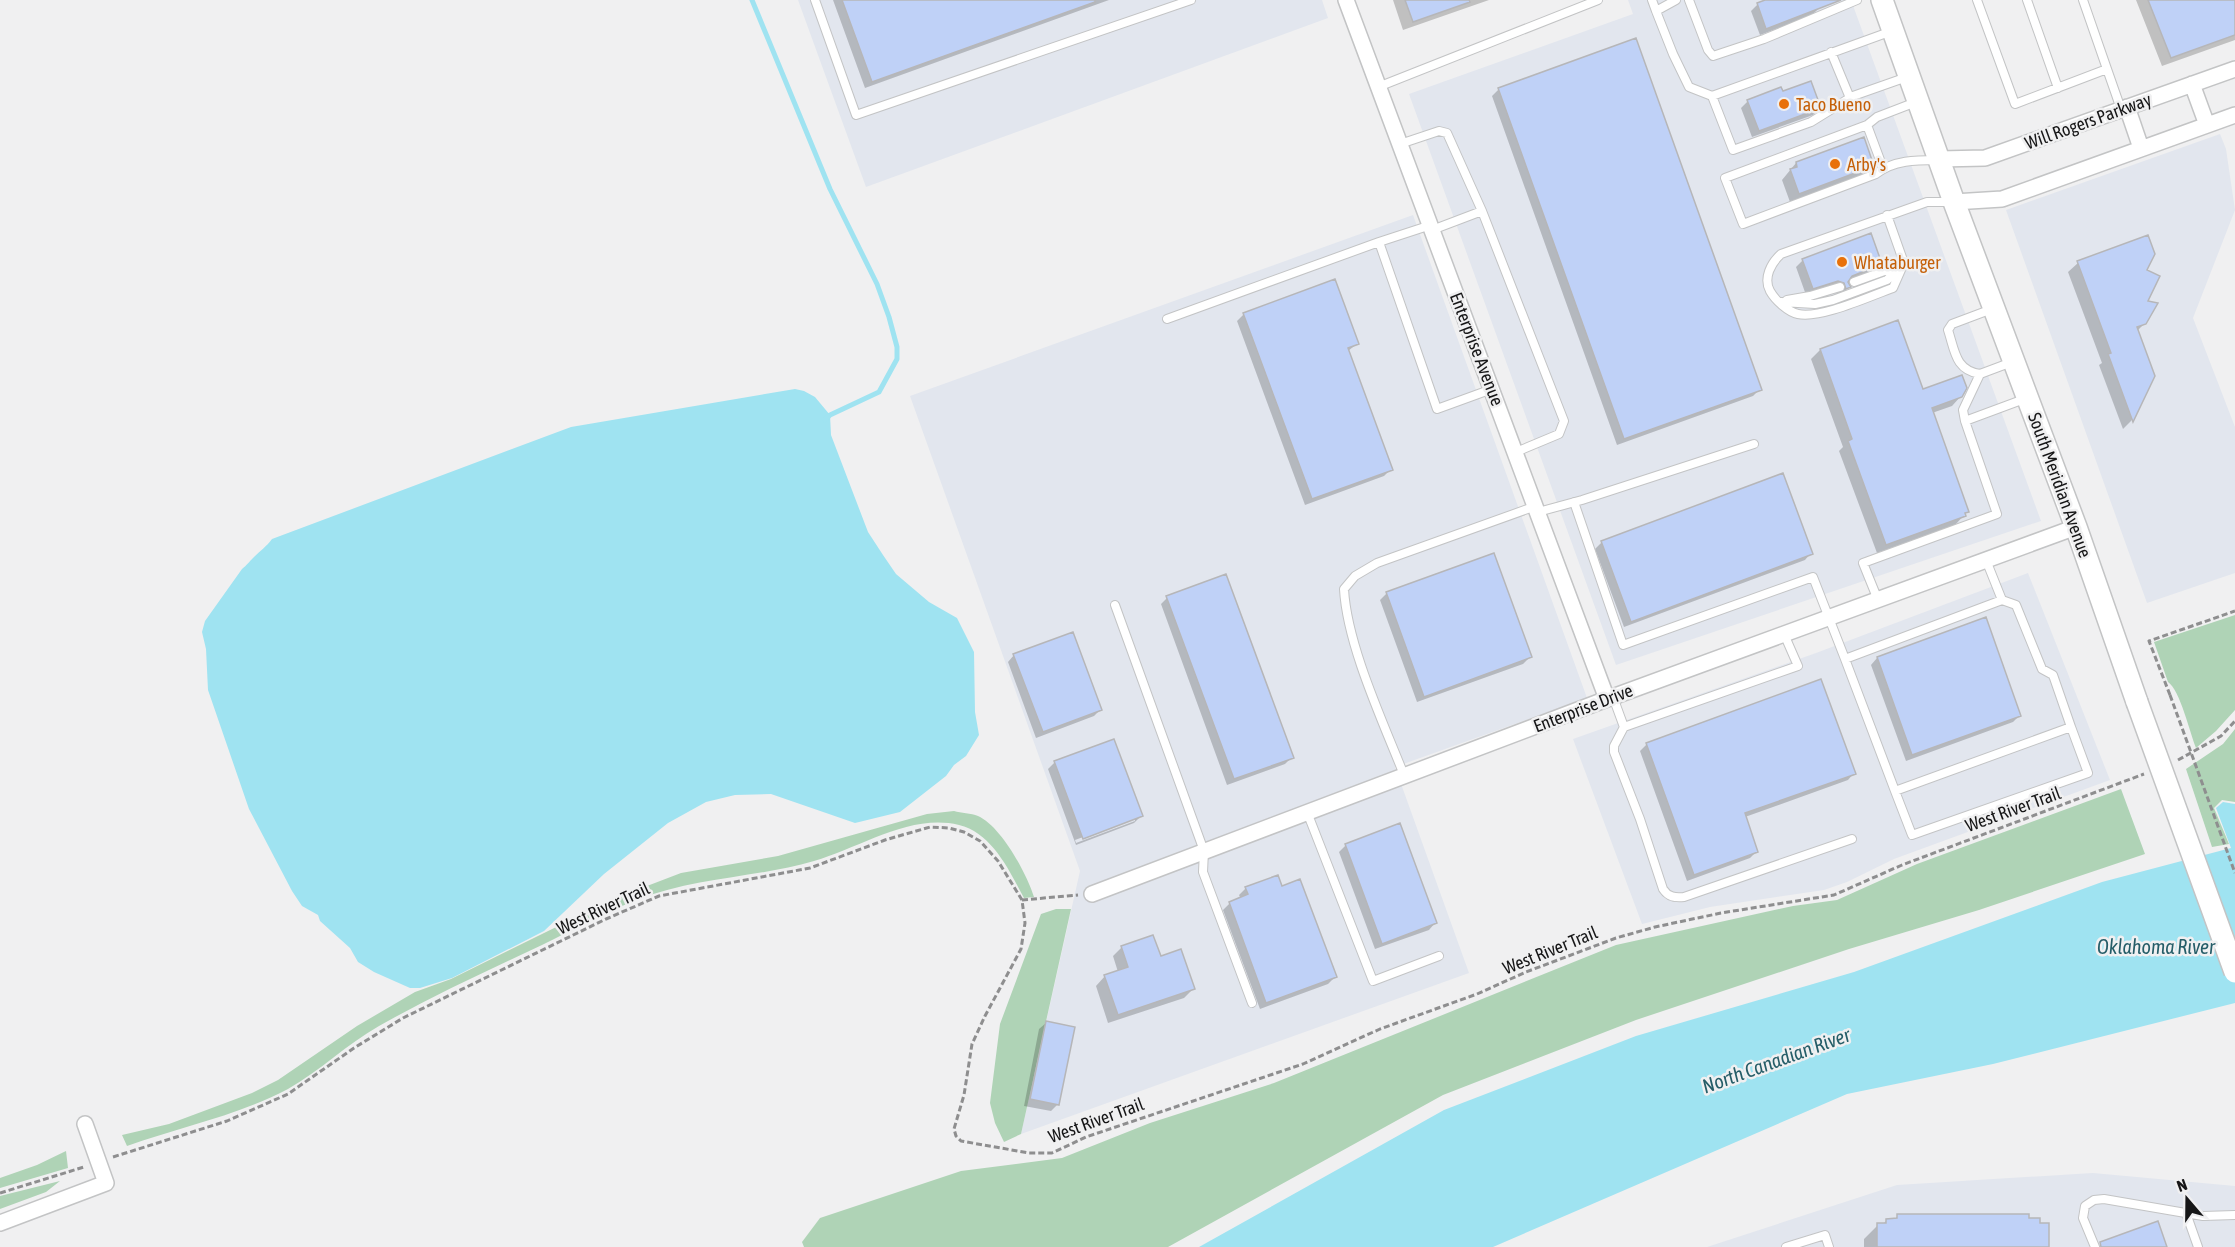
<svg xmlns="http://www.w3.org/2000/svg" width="2235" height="1247" viewBox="0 0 2235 1247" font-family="'Asap Condensed',sans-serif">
<rect width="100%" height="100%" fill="#f0f0f1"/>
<path fill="#e2e6ee" d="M 798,0 L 1322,0 L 1328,18 L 866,187 Z
M 1628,0 L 1851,0 L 2041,521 L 1616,665 L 1409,94 L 1633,14 Z
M 2220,134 L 2226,149 L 2235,210 L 2193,318 L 2235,427 L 2235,573 L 2147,603 L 2006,210 Z
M 1413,215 L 1587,698 L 1395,767 L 1469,973 L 1021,1134 L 1080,871 L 910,396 Z
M 2028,573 L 2110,780 L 1894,859 L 1847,882 L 1824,890 L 1710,907 L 1642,924 L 1573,739 L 1816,653 Z
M 2093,1173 L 2235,1186 L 2235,1247 L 1707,1247 L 1897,1185 Z"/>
<path fill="#afd3b6" d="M 2235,615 L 2235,710 L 2216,731 L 2196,748 C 2190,733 2180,690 2168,682 L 2154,642 Z
M 2235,729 L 2235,802 L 2222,800 L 2214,808 L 2229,844 L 2212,847 L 2186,769 L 2223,744 Z
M 2121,789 L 2145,854 L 1979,910 L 1849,949 L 1636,1020 L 1443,1095 L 1168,1247 L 804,1247 L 802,1242 L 820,1218 L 961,1171 L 1062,1158 L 1150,1123 L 1274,1083 L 1616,945 L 1793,906 L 1837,900 L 1917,864 Z
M 954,811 C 961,813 971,813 978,816 C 1001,826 1027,874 1034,897 L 1024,898 C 1009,870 992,833 959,825 C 910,813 860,848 814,861 C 756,878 694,877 637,900 C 605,912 573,930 542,945 C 487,971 432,996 379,1026 C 347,1044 320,1071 288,1089 C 237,1116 180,1127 127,1146 L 122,1135 L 169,1124 L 252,1093 L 278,1080 L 357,1026 L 415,992 L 451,979 L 609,901 L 647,886 L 681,873 L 778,856 L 927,814 Z
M 1056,909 L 1071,909 L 1021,1134 L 1004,1142 L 995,1123 L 990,1103 L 1000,1024 L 1041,914 Z
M 66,1151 L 68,1168 L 0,1188 L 0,1178 L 37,1165 Z
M 60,1181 L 46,1192 L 0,1209 L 0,1196 Z"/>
<path fill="#9fe3f1" d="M 795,389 L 804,391 L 815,397 L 830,415 L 831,435 L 868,532 L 883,555 L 896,574 L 929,602 L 957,618 L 974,652 L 975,712 L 979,735 L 966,756 L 954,765 L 946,776 L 900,812 L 855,823 L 771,794 L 735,795 L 706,802 L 668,823 L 604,874 L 544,931 L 452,978 L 420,988 L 410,988 L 374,972 L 358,962 L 350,948 L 320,921 L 318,915 L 302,906 L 292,891 L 249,809 L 208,690 L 206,649 L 202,632 L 205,621 L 242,569 C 247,565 249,562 253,558 C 260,551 266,547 272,539 L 571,427 Z
M 2223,802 L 2235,804 L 2235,1003 L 1993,1064 L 1847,1094 L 1493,1247 L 1199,1247 L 1444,1110 L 1636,1036 L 1854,972 L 2102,882 L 2231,848 L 2216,808 Z"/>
<path fill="#0003" fill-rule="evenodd" d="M 833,0 L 1109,0 L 865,88 Z
M 1393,0 L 1489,0 L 1403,30 Z
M 1770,0 L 1814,0 L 1818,9 L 1811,16 L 1760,35 L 1751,11 L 1758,4 Z
M 2136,0 L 2235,0 L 2235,40 L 2162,66 Z
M 1499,89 L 1760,389 L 1753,396 L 1617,445 L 1492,96 Z
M 1782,93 L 1820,108 L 1813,115 L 1752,137 L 1741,108 L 1748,101 Z
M 1796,163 L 1872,166 L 1863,175 L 1790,202 L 1782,180 Z
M 2147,237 L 2145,323 L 2137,331 L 2153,376 L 2131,421 L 2123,429 L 2099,365 L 2102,363 L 2068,272 L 2078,263 Z
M 1803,260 L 1881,264 L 1874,271 L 1846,281 L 1849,287 L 1842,293 L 1839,295 L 1838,290 L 1806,295 L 1796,267 Z
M 1244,314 L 1358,343 L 1348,351 L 1391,469 L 1384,476 L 1305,505 L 1237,321 Z
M 1897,322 L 1922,391 L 1961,396 L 1952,406 L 1932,413 L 1968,511 L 1955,525 L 1877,553 L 1839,451 L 1843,447 L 1811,359 L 1820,350 Z
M 1602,542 L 1811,553 L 1805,560 L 1624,627 L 1595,549 Z
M 1387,593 L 1530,657 L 1523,664 L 1417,702 L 1380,600 Z
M 1167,598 L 1292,757 L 1285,764 L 1227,785 L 1161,604 Z
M 1985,619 L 2020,715 L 2013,722 L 1906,761 L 1871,665 L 1877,658 Z
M 1014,655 L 1101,709 L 1094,716 L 1036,738 L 1008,662 Z
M 1647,744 L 1854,773 L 1848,780 L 1745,817 L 1757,851 L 1750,858 L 1687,881 L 1640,751 Z
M 1055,762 L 1141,816 L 1134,823 L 1076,845 L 1048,769 ZM 1135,818 L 1135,821 L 1076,843 L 1075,840 Z
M 1346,845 L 1435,923 L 1429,930 L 1375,949 L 1339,852 Z
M 1246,888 L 1281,888 L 1335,977 L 1328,984 L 1260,1009 L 1223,910 L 1230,903 L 1241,899 L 1239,895 Z
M 1122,947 L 1160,958 L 1193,989 L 1184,998 L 1108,1023 L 1096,986 L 1105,976 L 1118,972 L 1113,956 Z
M 1046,1023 L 1058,1104 L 1051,1111 L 1024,1106 L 1039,1029 Z
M 1898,1216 L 2028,1219 L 2048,1247 L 1864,1247 L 1864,1239 L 1878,1225 L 1882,1225 L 1887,1220 L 1894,1220 Z"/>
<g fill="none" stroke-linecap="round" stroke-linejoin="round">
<path stroke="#9fe3f1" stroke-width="5" d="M 752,0 L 830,189 L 877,284 L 889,317 L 897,347 L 897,359 L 879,392 L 830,415 L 825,420"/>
</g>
<path fill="#bfd1f7" stroke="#b6b6b8" stroke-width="1.5" d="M 842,0 L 1095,0 L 1095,2 L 872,82 Z
M 1405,0 L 1469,0 L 1470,2 L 1413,22 Z
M 1765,0 L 1841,0 L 1766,29 L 1757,3 Z
M 2148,0 L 2235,0 L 2235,35 L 2171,58 Z
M 1636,38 L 1762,390 L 1624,439 L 1498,88 Z
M 1811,81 L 1821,108 L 1759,131 L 1747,100 L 1781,87 L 1783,91 Z
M 1864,137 L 1874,166 L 1799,194 L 1790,169 L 1797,167 L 1796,162 Z
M 1871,233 L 1882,264 L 1852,276 L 1848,282 L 1851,287 L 1846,289 L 1844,283 L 1838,281 L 1813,289 L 1802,259 Z
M 2148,235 L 2155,254 L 2147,270 L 2160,276 L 2148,301 L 2158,303 L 2146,324 L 2137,327 L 2155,376 L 2133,422 L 2108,354 L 2111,353 L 2077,261 Z
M 1335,279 L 1359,344 L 1348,348 L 1393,470 L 1312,499 L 1243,313 Z
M 1898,320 L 1923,389 L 1962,375 L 1967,388 L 1962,397 L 1932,408 L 1969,512 L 1965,513 L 1966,516 L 1886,545 L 1848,441 L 1852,439 L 1820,349 Z
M 1783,473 L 1813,554 L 1631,622 L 1601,541 Z
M 1494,553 L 1532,657 L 1424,697 L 1386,592 Z
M 1226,574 L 1294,758 L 1234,779 L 1166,596 Z
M 1986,617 L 2021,716 L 1912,755 L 1877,657 Z
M 1073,632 L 1102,710 L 1043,732 L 1013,654 Z
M 1821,679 L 1856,774 L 1745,813 L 1758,852 L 1694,875 L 1646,743 Z
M 1114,739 L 1143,816 L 1083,839 L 1054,761 Z
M 1400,823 L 1437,923 L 1382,944 L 1345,844 Z
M 1278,875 L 1282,886 L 1300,879 L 1337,977 L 1266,1003 L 1229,902 L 1248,894 L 1245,887 Z
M 1153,935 L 1161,956 L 1181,949 L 1195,989 L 1118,1015 L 1104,975 L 1128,967 L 1121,946 Z
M 1046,1021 L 1075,1027 L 1059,1105 L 1030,1099 Z
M 1897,1214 L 2029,1214 L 2029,1218 L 2040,1218 L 2040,1223 L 2049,1223 L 2049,1247 L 1877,1247 L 1877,1223 L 1886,1223 L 1886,1219 L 1897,1218 Z
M 2158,1221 L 2167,1247 L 2101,1247 L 2100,1242 Z"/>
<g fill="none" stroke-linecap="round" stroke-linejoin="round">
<g stroke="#c3c4c5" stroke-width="10">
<path id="lane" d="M 815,0 L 856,115 L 1191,0
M 1652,0 L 1656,11
M 1676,0 L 1656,11 L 1673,54 L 1689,87 L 1712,96
M 1689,0 L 1708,50 L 1713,56 L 1764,39 L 1857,0
M 1977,0 L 2015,104 L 2107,69 L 2083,0
M 2027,0 L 2058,88
M 1892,31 L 1712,96 L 1733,150 L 1811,122 L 1853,96 L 1907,77
M 1831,52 L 1850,98
M 2107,69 L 2121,109
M 1378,87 L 1598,0
M 1916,102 L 1877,117 L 1867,125 L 1725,178 L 1743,224 L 1876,174 C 1893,160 1917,160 1937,160
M 1867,125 L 1883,168
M 1400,144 L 1439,131 L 1447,133 L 1482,211
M 1887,215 L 1904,263 L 1893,288 C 1870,296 1821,319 1798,314 C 1788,312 1775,300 1770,291 C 1763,278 1771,263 1781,254 L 1927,202 L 1952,202
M 1431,225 L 1379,242 L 1437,409 L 1492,389
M 1432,230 L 1482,211 L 1564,421 L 1559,434 L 1516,452
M 1854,282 L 1901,265
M 1787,300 L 1810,296 L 1840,287
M 1781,302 L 1815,304 L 1833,300 L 1887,280 L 1901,267
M 1167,319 L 1379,242
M 1980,374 C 1955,370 1955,351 1948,330 L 1952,324 L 1992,309
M 1965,421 L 1963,410 L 1980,374 L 2012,362
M 1574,502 L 1623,645 L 1813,577 L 1845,659 L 2002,600 L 1986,560
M 1538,512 L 1582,500 L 1754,444
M 1878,600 L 1863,563 L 1997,514 L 1965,421 L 2027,398
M 1115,605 L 1204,851 L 1203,872 L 1252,1003
M 1784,634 L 1798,666 L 1624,727 L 1614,746 L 1614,752 L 1640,819 L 1663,889 C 1668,897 1675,898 1684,897 L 1852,839
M 1845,659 L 1895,791 L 2071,727 L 2053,675 L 2042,669 L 2016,605 L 2002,600
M 1613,697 L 1624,727
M 1404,775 C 1383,722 1347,645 1344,589 L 1355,576 L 1377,563 L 1536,506
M 1895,791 L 1912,835 L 2088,773 L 2071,727
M 1307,812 L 1373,981 L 1439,956
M 2186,1213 L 2198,1247
M 1786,1247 L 1825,1235 L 1829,1247
M 2095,1247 L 2083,1218 L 2085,1206 L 2094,1200 L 2104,1199 L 2203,1216 L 2235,1215"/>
</g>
<g stroke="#c3c4c5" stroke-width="18">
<path id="street" d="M 1346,0 L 1607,699
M 2192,84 L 2207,125
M 2127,107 L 2141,148
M 1939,159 L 1985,158 L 2235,69
M 1954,202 L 2002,199 L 2235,115
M 1092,894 L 1607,699 L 2076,527
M 0,1223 L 106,1183 L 85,1124"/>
</g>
<g stroke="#c3c4c5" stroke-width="24">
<path id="secondary" d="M 1882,0 L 1954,202 L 2076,527 L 2137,702"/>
</g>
<path stroke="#8e8e8f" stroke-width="3" stroke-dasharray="6 3" stroke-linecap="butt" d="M 2170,695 L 2149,641 L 2235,611
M 2178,760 L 2221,736 L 2235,721
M 1022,900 L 1078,895
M 113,1157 L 227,1121 L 288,1094 L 354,1048 L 403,1018 L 606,919 L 659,896 L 810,868 L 885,840 L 930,827 L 949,828 L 964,832 L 980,841 L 998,861 L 1022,900 L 1025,923 L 1021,949 L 985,1016 L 972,1044 L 964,1095 L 954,1129 L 956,1136 L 961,1141 L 1029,1153 L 1052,1153 L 1086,1137 L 1303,1064 L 1380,1029 L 1477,994 L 1526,972 L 1616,938 L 1655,927 L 1721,913 L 1834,895 L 1902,865 L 2144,774
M 0,1193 L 84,1167"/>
<use href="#lane" stroke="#fff" stroke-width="8"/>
<use href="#street" stroke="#fff" stroke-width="15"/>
<use href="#secondary" stroke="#fff" stroke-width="21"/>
<g stroke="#c3c4c5" stroke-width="24" stroke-linecap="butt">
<path id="secondary-bridge" d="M 2137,702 L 2235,972"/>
</g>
<path stroke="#8e8e8f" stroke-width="3" stroke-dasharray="6 3" stroke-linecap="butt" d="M 2170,695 L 2235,873"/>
<use href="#secondary-bridge" stroke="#fff" stroke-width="21"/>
</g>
<g fill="#e8710a" stroke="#f0f0f1" stroke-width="2">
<circle cx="1784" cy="104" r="6"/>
<circle cx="1835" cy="164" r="6"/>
<circle cx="1842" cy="262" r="6"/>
</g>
<g text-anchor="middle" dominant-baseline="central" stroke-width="5" stroke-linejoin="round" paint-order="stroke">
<g font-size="18" fill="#c56008" stroke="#f0f0f1" text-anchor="start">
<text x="1796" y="104">Taco Bueno</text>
<text x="1847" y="164">Arby's</text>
<text x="1854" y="262">Whataburger</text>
</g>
<g font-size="18" fill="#161617" stroke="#f0f0f1">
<text transform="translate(2088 121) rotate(-20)">Will Rogers Parkway</text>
<text transform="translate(1477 349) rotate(69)">Enterprise Avenue</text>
<text transform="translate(2060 485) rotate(70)">South Meridian Avenue</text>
<text transform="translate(1583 708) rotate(-21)">Enterprise Drive</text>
<text transform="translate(2013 809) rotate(-20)">West River Trail</text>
<text transform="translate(603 908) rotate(-25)">West River Trail</text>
<text transform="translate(1550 950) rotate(-22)">West River Trail</text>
<text transform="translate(1096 1120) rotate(-20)">West River Trail</text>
</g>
<g font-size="20" font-style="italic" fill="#255d68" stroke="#f0f0f1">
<text x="2156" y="946">Oklahoma River</text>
<text transform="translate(1776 1060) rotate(-20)">North Canadian River</text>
</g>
</g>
<g transform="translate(2187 1199) rotate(340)" stroke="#f0f0f1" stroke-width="4.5" paint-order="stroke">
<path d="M0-4.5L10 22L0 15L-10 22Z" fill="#161617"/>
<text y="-9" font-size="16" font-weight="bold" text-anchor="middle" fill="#161617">N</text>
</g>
</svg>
